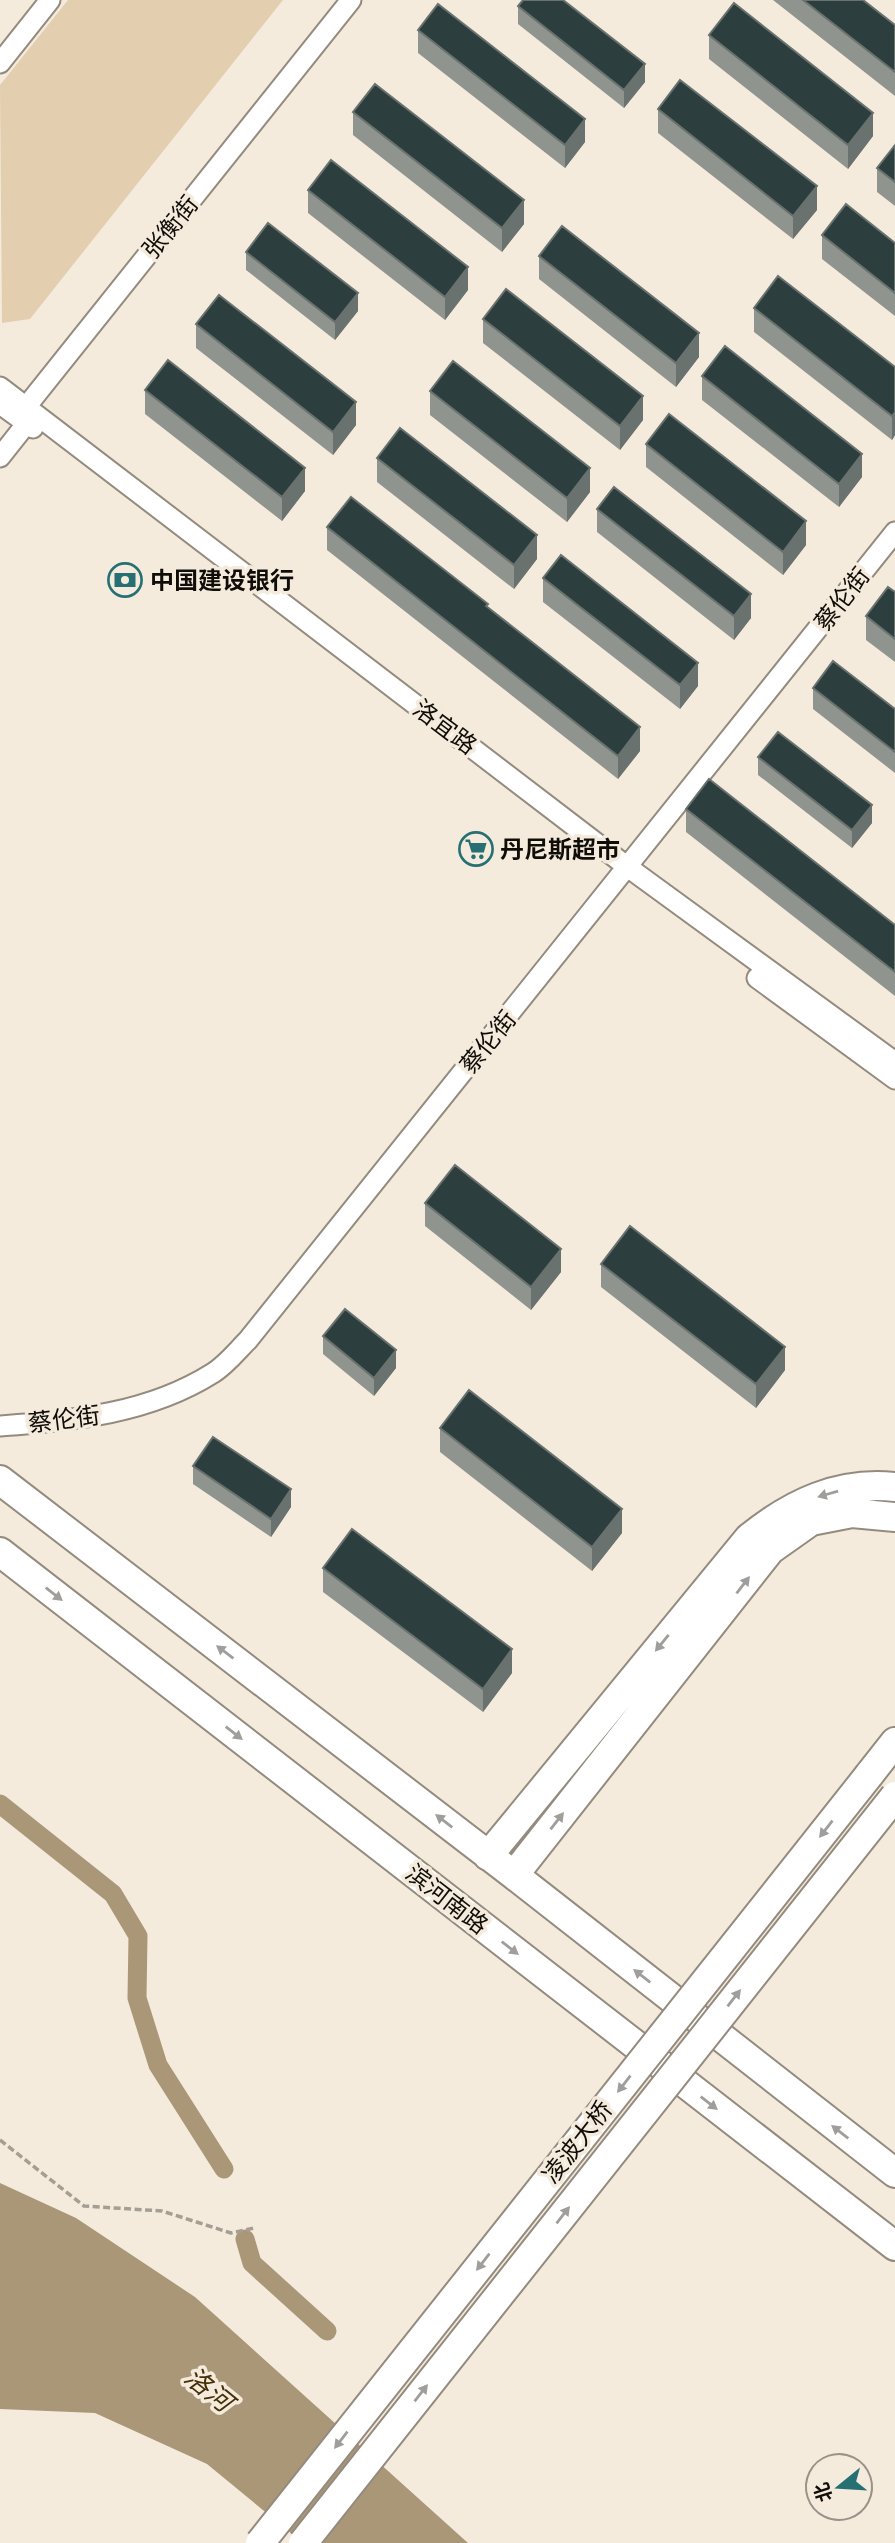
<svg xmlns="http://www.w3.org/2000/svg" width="895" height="2543" viewBox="0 0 895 2543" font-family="Ubuntu,'Noto Sans SC',sans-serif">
<rect width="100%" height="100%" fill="#f4ebdd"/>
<path fill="#e3cfb0" d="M 68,0 L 283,0 L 30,319 L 2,323 L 0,85 Z"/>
<path fill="#aa9778" d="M 0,2183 L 76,2218 L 195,2297 L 468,2543 L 303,2543 L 207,2464 L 95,2413 L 0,2409 Z"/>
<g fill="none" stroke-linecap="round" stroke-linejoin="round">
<path stroke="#aa9778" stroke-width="19" d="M 0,1804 L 113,1894 L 138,1936 L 137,1998 L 158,2065 L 224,2169
M 245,2239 L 252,2263 L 327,2331"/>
<g stroke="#948b7e" stroke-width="23">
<path id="minor" d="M 0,63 L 50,0
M 0,387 L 629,868 L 895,1062
M 0,404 L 33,428
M 0,457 L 27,423 L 26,407 L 351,0
M 757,978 L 895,1079
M 0,1426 C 75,1420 148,1414 213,1373 C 226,1365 237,1351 248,1340 L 895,532"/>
</g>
<g stroke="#948b7e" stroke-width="32">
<path id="highway" d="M 0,1480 L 514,1875 L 895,2173
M 0,1552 L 895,2246
M 869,1775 L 895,1742
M 488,1856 L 749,1538 C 792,1503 839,1481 895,1487
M 514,1875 L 770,1550 L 811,1521 L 852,1513 L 895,1517"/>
</g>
<path stroke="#a59e93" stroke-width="3.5" stroke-dasharray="7 3.5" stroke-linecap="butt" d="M 0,2140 L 84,2206 L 162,2211 L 231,2233 L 254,2228"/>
<use href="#minor" stroke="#fff" stroke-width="19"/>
<use href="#highway" stroke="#fff" stroke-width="28"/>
<g stroke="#948b7e" stroke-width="32" stroke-linecap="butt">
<path id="highway-bridge" d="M 260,2543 L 869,1775
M 303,2543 L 895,1796"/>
</g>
<use href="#highway-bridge" stroke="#fff" stroke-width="28"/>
</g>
<path fill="#90948e" d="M 773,0 L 863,0 L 895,25 L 895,96 Z
M 518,6 L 645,82 L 624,108 L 518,24 Z
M 418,30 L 585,142 L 565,168 L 418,53 Z
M 709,35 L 873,136 L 848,169 L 709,59 Z
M 658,109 L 817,210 L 793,239 L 658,133 Z
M 353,112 L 524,224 L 502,252 L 353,135 Z
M 895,145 L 895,206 L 877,192 L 877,168 Z
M 308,190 L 468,290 L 445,320 L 308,213 Z
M 822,235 L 895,243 L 895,316 L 822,259 Z
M 246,252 L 358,311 L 335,340 L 246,270 Z
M 539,256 L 699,357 L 676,387 L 539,279 Z
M 754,308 L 895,367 L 895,435 L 892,440 L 754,332 Z
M 483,319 L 643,420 L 620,450 L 483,343 Z
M 196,324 L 356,425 L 333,455 L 196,348 Z
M 702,376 L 862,477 L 839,507 L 702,400 Z
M 145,390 L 305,491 L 282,521 L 145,414 Z
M 430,391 L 590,492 L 567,522 L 430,415 Z
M 646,444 L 806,545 L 783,575 L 646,467 Z
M 377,458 L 537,559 L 514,589 L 377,482 Z
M 597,509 L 751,618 L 734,640 L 597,532 Z
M 327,527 L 488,608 L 640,751 L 618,779 L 327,550 Z
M 543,578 L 698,686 L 680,709 L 543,602 Z
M 895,592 L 895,662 L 866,640 L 866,616 Z
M 813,688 L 895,709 L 895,773 L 813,709 Z
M 758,757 L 872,823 L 852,848 L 758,775 Z
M 686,809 L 895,925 L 895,996 L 686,832 Z
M 425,1203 L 561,1272 L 531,1310 L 425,1226 Z
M 601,1264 L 785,1370 L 756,1408 L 601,1287 Z
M 323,1336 L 396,1368 L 374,1396 L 323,1354 Z
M 440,1428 L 622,1533 L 592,1571 L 440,1452 Z
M 193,1466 L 291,1507 L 271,1537 L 193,1484 Z
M 323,1568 L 512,1673 L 483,1712 L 323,1592 Z"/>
<path fill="#69726e" d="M 645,64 L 645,82 L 624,108 L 624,90 Z
M 873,113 L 873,136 L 848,169 L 848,145 Z
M 585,119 L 585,142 L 565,168 L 565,145 Z
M 817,186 L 817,210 L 793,239 L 793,216 Z
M 524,200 L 524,224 L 502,252 L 502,228 Z
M 468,267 L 468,290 L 445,320 L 445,297 Z
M 358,293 L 358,311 L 335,340 L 335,322 Z
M 699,333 L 699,357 L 676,387 L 676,363 Z
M 643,396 L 643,420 L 620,450 L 620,426 Z
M 356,402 L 356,425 L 333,455 L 333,432 Z
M 895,412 L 895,435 L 892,440 L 892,416 Z
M 862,454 L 862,477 L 839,507 L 839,484 Z
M 305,468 L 305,491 L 282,521 L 282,497 Z
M 590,468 L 590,492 L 567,522 L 567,498 Z
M 806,521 L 806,545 L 783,575 L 783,552 Z
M 537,535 L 537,559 L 514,589 L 514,565 Z
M 751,594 L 751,618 L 734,640 L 734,616 Z
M 698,663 L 698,686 L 680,709 L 680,685 Z
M 640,727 L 640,751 L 618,779 L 618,756 Z
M 872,805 L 872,823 L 852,848 L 852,830 Z
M 561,1249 L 561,1272 L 531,1310 L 531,1287 Z
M 785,1347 L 785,1370 L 756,1408 L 756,1384 Z
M 396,1350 L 396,1368 L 374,1396 L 374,1378 Z
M 291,1489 L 291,1507 L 271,1537 L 271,1519 Z
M 622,1509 L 622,1533 L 592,1571 L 592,1547 Z
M 512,1649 L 512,1673 L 483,1712 L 483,1689 Z"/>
<path fill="#2d3e3e" stroke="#69726e" stroke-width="2" d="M 523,0 L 563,0 L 645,64 L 624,90 L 518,6 Z
M 803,0 L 863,0 L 895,25 L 895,72 Z
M 734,3 L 873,113 L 848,145 L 709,35 Z
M 438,4 L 585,119 L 565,145 L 418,30 Z
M 680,80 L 817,186 L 793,216 L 658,109 Z
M 375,84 L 524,200 L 502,228 L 353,112 Z
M 895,145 L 895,182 L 877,168 Z
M 331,160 L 468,267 L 445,297 L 308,190 Z
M 846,204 L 895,243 L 895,293 L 822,235 Z
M 268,223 L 358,293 L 335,322 L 246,252 Z
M 562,226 L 699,333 L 676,363 L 539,256 Z
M 778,276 L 895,367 L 895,412 L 892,416 L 754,308 Z
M 506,289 L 643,396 L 620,426 L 483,319 Z
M 219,295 L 356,402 L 333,432 L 196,324 Z
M 725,346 L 862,454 L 839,484 L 702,376 Z
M 168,360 L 305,468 L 282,497 L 145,390 Z
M 453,361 L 590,468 L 567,498 L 430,391 Z
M 669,414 L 806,521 L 783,552 L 646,444 Z
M 400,428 L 537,535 L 514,565 L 377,458 Z
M 614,487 L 751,594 L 734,616 L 597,509 Z
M 351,497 L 488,604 L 486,606 L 640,727 L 618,756 L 327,527 Z
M 561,555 L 698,663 L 680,685 L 543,578 Z
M 888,587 L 895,592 L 895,639 L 866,616 Z
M 833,661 L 895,709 L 895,752 L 813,688 Z
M 778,732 L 872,805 L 852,830 L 758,757 Z
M 709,779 L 895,925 L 895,972 L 686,809 Z
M 455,1165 L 561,1249 L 531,1287 L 425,1203 Z
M 630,1226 L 785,1347 L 756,1384 L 601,1264 Z
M 345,1309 L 396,1350 L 374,1378 L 323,1336 Z
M 469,1390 L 622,1509 L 592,1547 L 440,1428 Z
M 213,1437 L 291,1489 L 271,1519 L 193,1466 Z
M 352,1529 L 512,1649 L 483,1689 L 323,1568 Z"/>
<defs><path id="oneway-solid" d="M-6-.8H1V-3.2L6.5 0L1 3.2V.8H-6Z" transform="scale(1.75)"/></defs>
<g fill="#9f9e9c">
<use href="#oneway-solid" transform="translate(828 1494) rotate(164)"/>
<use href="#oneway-solid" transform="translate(743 1585) rotate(-52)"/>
<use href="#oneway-solid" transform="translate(54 1594) rotate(38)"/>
<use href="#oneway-solid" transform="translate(662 1643) rotate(129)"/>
<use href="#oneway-solid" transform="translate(225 1652) rotate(-143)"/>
<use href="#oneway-solid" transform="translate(234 1733) rotate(38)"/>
<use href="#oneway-solid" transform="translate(444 1821) rotate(-142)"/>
<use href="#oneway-solid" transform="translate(557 1821) rotate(-52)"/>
<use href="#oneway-solid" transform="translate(826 1829) rotate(128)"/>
<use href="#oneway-solid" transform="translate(510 1948) rotate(38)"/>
<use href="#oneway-solid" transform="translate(642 1976) rotate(-142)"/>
<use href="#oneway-solid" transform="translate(734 1998) rotate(-52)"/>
<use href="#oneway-solid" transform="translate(624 2084) rotate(128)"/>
<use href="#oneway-solid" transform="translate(709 2103) rotate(38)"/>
<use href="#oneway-solid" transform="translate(840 2132) rotate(-142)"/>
<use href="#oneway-solid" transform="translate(563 2215) rotate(-52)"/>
<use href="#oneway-solid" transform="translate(483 2262) rotate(128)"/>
<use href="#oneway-solid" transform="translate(421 2393) rotate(-52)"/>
<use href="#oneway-solid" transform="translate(341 2440) rotate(128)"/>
</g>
<defs>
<g id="bank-ring" transform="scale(1.75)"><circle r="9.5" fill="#f4ebdd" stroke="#267074" stroke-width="1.5"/><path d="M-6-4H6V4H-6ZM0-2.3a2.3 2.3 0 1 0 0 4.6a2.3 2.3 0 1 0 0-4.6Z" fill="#267074"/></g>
<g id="supermarket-ring" transform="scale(1.75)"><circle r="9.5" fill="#f4ebdd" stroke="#267074" stroke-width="1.5"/><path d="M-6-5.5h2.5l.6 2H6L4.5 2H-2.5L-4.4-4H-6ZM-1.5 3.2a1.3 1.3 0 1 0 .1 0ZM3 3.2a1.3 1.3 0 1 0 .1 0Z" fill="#267074"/></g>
</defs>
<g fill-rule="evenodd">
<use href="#bank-ring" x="125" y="580"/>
<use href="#supermarket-ring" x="476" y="849"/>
</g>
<g text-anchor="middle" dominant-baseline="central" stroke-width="7" stroke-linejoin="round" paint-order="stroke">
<g font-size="24" fill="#100d08" stroke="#f4ebdd">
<text transform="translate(170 227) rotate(-51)">张衡街</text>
<text transform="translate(842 599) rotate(-52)">蔡伦街</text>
<text transform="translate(445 727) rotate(37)">洛宜路</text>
<text transform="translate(488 1042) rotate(-51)">蔡伦街</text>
<text transform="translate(64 1419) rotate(-7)">蔡伦街</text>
<text transform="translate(447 1899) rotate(38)">滨河南路</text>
<text transform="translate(577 2142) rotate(-52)">凌波大桥</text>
</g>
<g font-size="24" font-weight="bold" fill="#100d08" stroke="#f4ebdd" text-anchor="start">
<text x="150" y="580">中国建设银行</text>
<text x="500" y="849">丹尼斯超市</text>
</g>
<g font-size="26" font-style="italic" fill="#453006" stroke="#f4ebdd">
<text transform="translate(209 2389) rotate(39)">洛河</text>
</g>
</g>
<g transform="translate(839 2487) rotate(252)"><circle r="33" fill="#f4ebdd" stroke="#999288" stroke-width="2"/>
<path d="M0-5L12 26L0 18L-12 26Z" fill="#267074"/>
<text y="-10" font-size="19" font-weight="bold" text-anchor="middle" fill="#100d08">北</text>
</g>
</svg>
